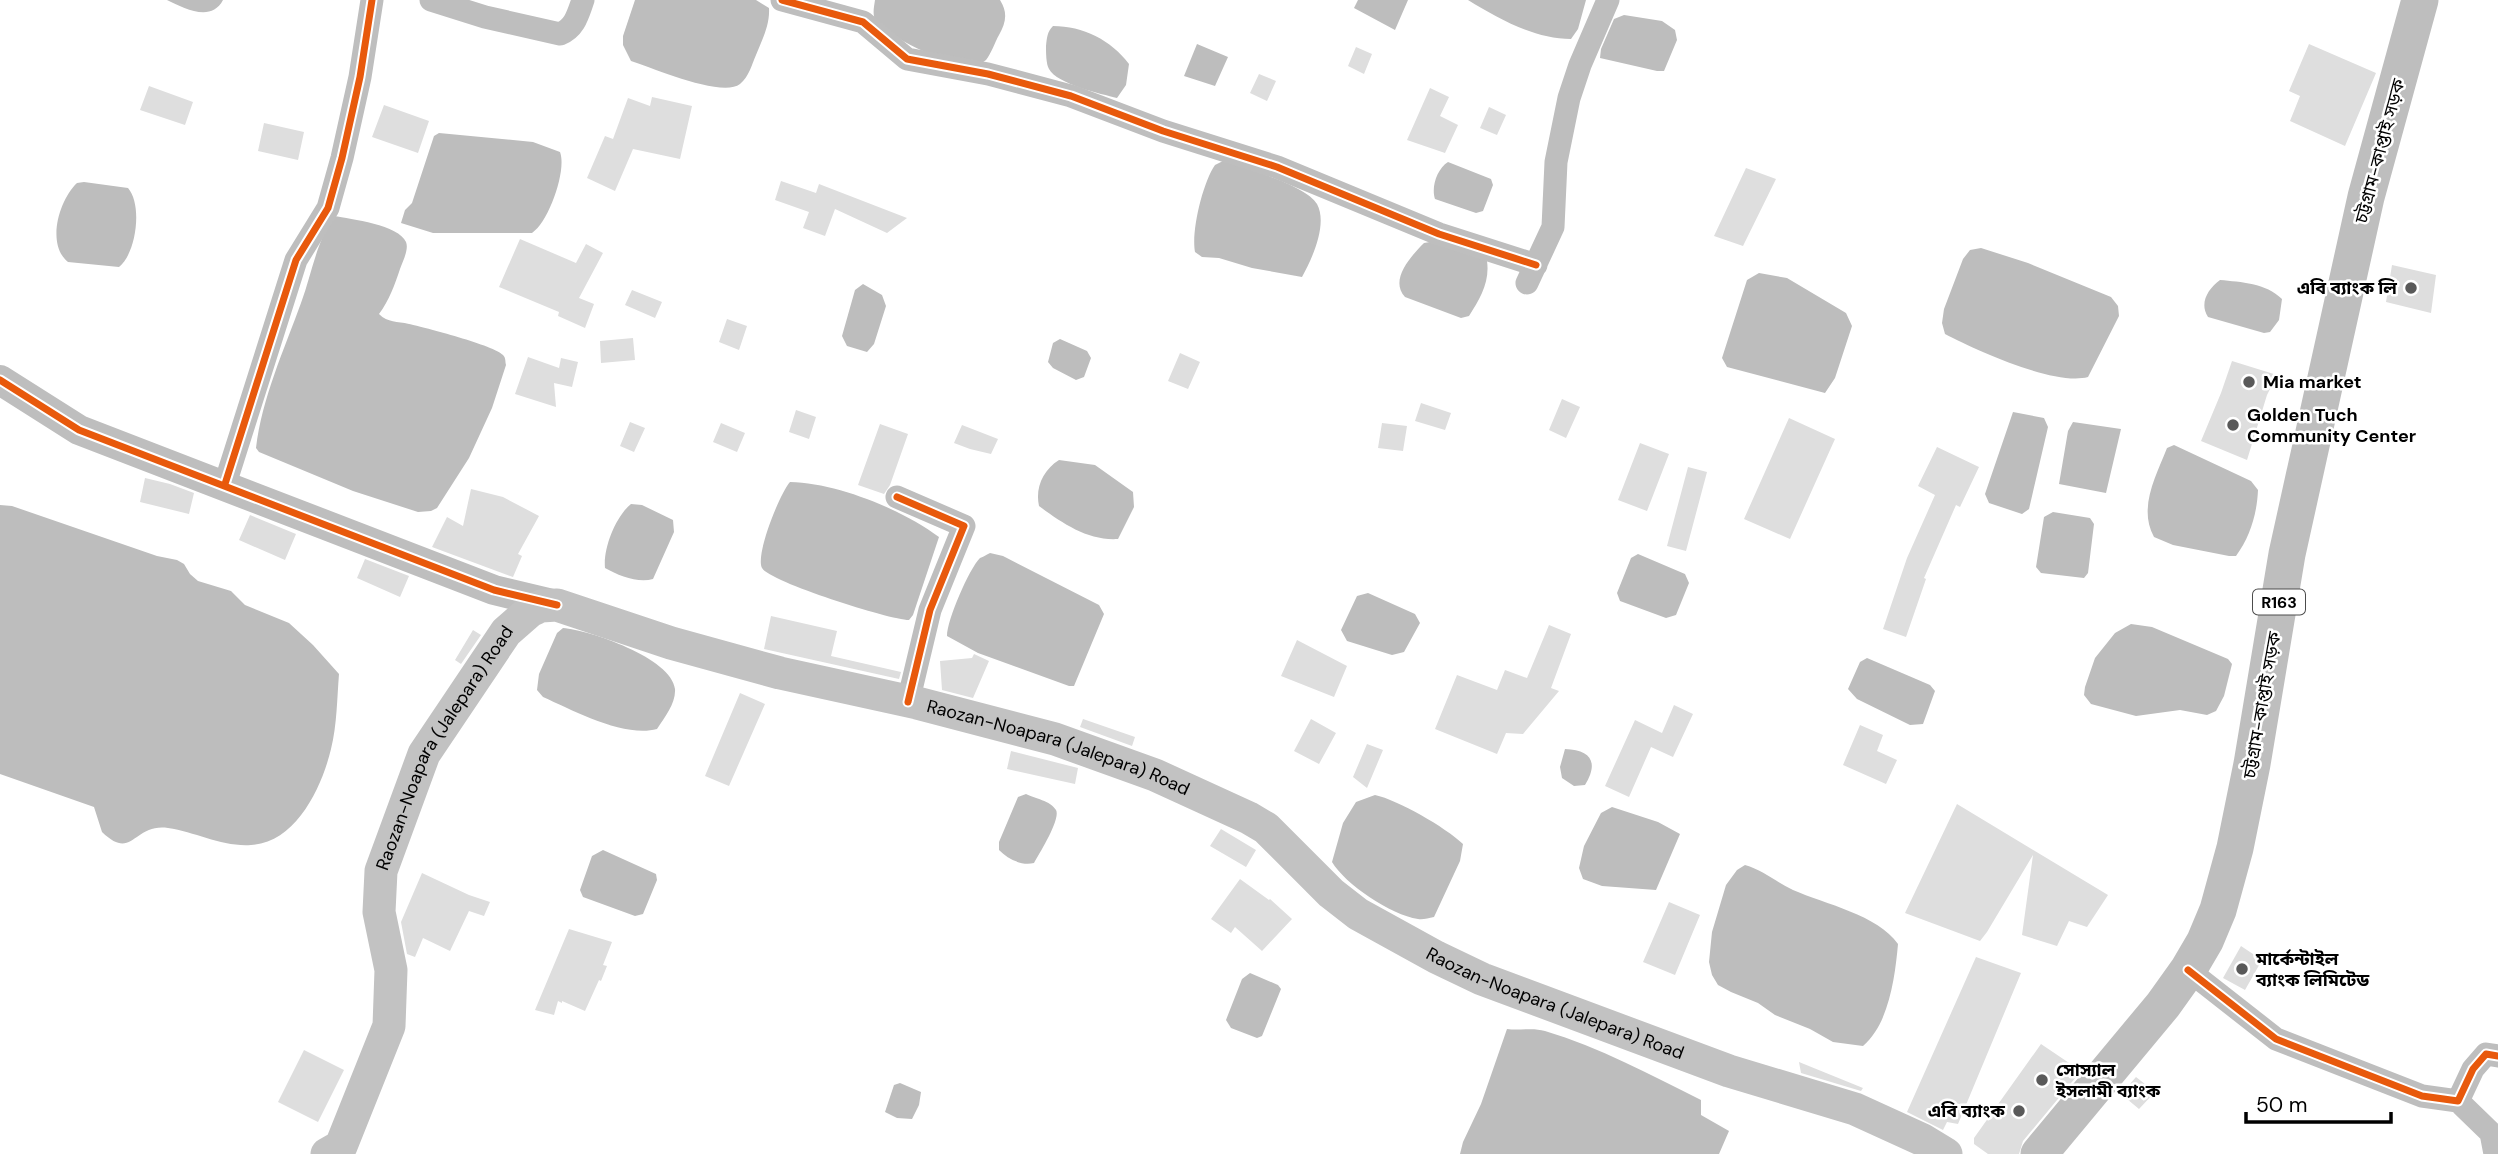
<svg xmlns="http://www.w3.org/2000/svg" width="2498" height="1154" viewBox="0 0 2498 1154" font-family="'DM Sans','Noto Sans Bengali',sans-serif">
<rect width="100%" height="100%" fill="#fff"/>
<path fill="#bdbdbd" d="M 167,0 L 223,0 C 211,23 184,8 167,0 Z
M 635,0 L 756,0 L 769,8 C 770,25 762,40 756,55 C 752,64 749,77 740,84 C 722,98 653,68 631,61 L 623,45 L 623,36 Z
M 875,0 L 1000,0 C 1008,13 1006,22 999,35 C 995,42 991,54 986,60 C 967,77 890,39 876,21 C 872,15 874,7 875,0 Z
M 1358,0 L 1408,0 L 1395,30 L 1354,8 Z
M 1468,0 L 1586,0 L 1578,29 L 1571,39 C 1535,39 1499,19 1468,0 Z
M 1624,15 L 1662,21 L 1675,30 L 1677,40 L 1664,71 L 1657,71 L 1600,58 L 1601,49 L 1614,19 Z
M 1053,26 C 1083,26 1111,40 1129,64 L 1126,85 L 1117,98 C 1101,94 1057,84 1049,69 C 1046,64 1046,52 1046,46 C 1047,38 1047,32 1053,26 Z
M 1197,44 L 1228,57 L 1215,86 L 1184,76 Z
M 439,133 L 533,142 L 560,152 C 567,170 549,222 532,233 L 433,233 L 401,223 L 405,210 L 412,203 L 434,136 Z
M 1223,161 C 1245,168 1306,185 1317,204 C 1328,224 1312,259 1302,277 L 1252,268 L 1219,258 L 1202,257 L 1195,252 C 1191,231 1203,182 1215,165 Z
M 1448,162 L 1491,179 L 1493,185 L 1483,211 L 1476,213 L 1435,199 C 1431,187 1437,169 1448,162 Z
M 84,182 L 128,188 C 143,205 136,254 119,267 L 68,262 C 46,244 59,200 77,183 Z
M 334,216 C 351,219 399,225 406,242 C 409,249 403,261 400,269 C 395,284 389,301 379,314 C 388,323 397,321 409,324 C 423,327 496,346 503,355 C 506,358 505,361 506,365 L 492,408 L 469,458 L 437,508 L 431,511 L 418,512 L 353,491 L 259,452 L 256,448 C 262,398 284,350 301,303 C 312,273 316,243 334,216 Z
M 1430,242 L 1478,255 L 1487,261 C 1490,282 1480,299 1469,316 L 1461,318 L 1405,297 C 1389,280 1411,256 1424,243 Z
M 1981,248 L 2028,263 L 2111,297 L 2118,306 L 2119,316 L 2088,377 C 2054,386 1976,350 1945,334 L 1942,323 L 1944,309 L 1963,259 L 1970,250 Z
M 1759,273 L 1787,278 L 1846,313 L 1852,326 L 1835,378 L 1825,393 L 1727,367 L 1722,358 L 1747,280 Z
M 2220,280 C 2241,282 2266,283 2282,299 L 2279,320 L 2270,332 L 2264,333 L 2208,317 C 2199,303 2208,289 2220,280 Z
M 863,284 L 882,295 L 886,306 L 874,344 L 867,352 L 847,346 L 842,336 L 855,290 Z
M 1060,339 L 1087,351 L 1091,358 L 1084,377 L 1076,380 L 1053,368 L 1048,362 L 1053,343 Z
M 2013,412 L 2044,418 L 2048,427 L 2029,509 L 2022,514 L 1989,503 L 1985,494 Z
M 2073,422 L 2121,429 L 2106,493 L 2059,484 L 2068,431 Z
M 2174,445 L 2251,481 L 2258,490 C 2257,514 2250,537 2236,556 L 2229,556 L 2173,545 L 2154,537 C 2138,508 2156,476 2167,448 Z
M 1059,460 L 1095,465 L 1133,492 L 1134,507 L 1118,539 C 1088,541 1062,523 1039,506 C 1035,488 1043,470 1059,460 Z
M 790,482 C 837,483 901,509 939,537 L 913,615 L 909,620 C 890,620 770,582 762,568 C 755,555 780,493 790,482 Z
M 631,504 L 642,505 L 673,520 L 674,532 L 653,579 C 638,583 619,576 605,568 C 603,548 616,516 631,504 Z
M 0,505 L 12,506 L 157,556 L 177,560 L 184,564 L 190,574 L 198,581 L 231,591 L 245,605 L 289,623 L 313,645 L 339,674 C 337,698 337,725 331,749 C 322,787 296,843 251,845 C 222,847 196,832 168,828 C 133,823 133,862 102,832 L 94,807 L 0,774 Z
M 2053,512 L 2090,518 L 2094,524 L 2088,573 L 2084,578 L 2041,573 L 2036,567 L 2044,517 Z
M 990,553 L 1003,556 L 1099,605 L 1104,614 L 1074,686 L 1069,686 L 978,653 L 947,636 C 947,620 969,569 980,558 C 981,558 990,553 990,553 Z
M 1638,554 L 1685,574 L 1689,583 L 1676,615 L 1666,618 L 1620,601 L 1617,593 L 1631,558 Z
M 1368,593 L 1415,614 L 1420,623 L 1404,652 L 1392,655 L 1347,641 L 1341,630 L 1357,596 Z
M 2131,624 L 2152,627 L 2228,659 L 2232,664 L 2224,696 L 2216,711 L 2207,715 L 2180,710 L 2136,716 L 2091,704 L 2084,695 L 2085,687 L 2095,658 L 2115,633 Z
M 563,628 C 589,630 672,658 675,689 C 676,703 665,717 657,729 C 625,738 574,711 543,697 L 537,690 L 539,674 L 557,633 Z
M 1867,658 L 1930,685 L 1935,691 L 1923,724 L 1910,725 L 1857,699 L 1848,689 L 1860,662 Z
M 1565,749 C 1591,750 1599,762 1585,785 L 1574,786 L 1562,778 L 1560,767 Z
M 1026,794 C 1034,798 1051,801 1056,810 C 1061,819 1039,854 1034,863 C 1021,866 1008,859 999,850 L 999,842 L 1018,797 Z
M 1375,795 C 1398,800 1445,827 1463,844 L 1460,861 L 1434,917 C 1428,918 1423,920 1418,919 C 1391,915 1345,884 1332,862 L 1343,823 L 1356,802 Z
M 1612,807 L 1658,822 L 1680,834 L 1656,890 L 1602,886 L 1583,879 L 1579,868 L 1584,846 L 1601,813 Z
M 603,850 L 656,874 L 657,880 L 643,914 L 635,916 L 583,897 L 580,890 L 592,856 Z
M 1745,865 C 1763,870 1776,882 1793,890 C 1825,904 1878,915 1898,944 C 1895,977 1889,1024 1863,1046 L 1833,1042 L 1810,1029 L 1775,1015 L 1758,1003 L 1731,992 L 1718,985 L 1712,975 L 1709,962 L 1712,932 L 1726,885 L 1737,870 Z
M 1250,973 L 1278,985 L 1281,989 L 1262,1036 L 1257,1038 L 1231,1028 L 1226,1020 L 1242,979 Z
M 1507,1029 C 1520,1031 1532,1027 1545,1031 C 1599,1047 1651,1075 1701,1100 L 1701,1115 L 1729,1131 L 1719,1154 L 1460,1154 L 1463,1142 L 1481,1104 Z
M 900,1083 L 921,1092 L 919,1105 L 912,1119 L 897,1118 L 885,1112 L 894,1085 Z"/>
<path fill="#dedede" d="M 2309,44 L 2376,73 L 2345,146 L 2290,121 L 2300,96 L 2289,91 Z
M 1356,47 L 1372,54 L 1364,74 L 1348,66 Z
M 1259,74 L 1276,81 L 1267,101 L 1250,93 Z
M 149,86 L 193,102 L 185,125 L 140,110 Z
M 1430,88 L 1449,97 L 1440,116 L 1458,125 L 1445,153 L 1407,140 Z
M 652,97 L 692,106 L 680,159 L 633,149 L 615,191 L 587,178 L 605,136 L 613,139 L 628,98 L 650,106 Z
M 384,105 L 429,121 L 418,153 L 372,137 Z
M 1489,107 L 1506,115 L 1497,135 L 1480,128 Z
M 264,123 L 304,132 L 298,160 L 258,151 Z
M 1746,168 L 1776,179 L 1743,246 L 1714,236 Z
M 781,181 L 816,193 L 819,184 L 907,218 L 887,233 L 835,209 L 825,236 L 803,228 L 809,212 L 775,200 Z
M 520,239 L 576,263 L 586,244 L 603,253 L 579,298 L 594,304 L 585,328 L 558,316 L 559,312 L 499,287 Z
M 2392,265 L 2436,275 L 2431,313 L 2386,302 Z
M 632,290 L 662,302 L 655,318 L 625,305 Z
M 727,319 L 747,326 L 739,350 L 719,342 Z
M 633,338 L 635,360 L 601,363 L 600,341 Z
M 1180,353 L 1200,362 L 1188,389 L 1168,381 Z
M 528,357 L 559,368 L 561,358 L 578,362 L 572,387 L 554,383 L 556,407 L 515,394 Z
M 2232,361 L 2277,375 L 2267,395 L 2247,460 L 2201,441 L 2221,393 Z
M 1562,399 L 1580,407 L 1566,438 L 1549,430 Z
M 1421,403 L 1451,413 L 1445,430 L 1415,421 Z
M 796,410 L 816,417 L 809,439 L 789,432 Z
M 1789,418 L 1835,439 L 1790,539 L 1744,519 Z
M 630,422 L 645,428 L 634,452 L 620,446 Z
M 721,423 L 745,433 L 737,452 L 713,442 Z
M 1382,423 L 1407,426 L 1403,451 L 1378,448 Z
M 880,424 L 908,434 L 890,485 L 884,494 L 858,485 Z
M 962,425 L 998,439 L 991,454 L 970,449 L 954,443 Z
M 1640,443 L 1669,454 L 1647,511 L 1618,500 Z
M 1937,447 L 1979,467 L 1960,507 L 1956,505 L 1924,578 L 1926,579 L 1906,637 L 1883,629 L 1907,558 L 1935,495 L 1918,486 Z
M 1688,467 L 1707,472 L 1686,551 L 1667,546 Z
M 145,478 L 170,484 L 194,493 L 189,514 L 140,502 Z
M 471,489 L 503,497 L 539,516 L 518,554 L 522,556 L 513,577 L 432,547 L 447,517 L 463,526 Z
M 250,515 L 296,534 L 285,560 L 239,540 Z
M 365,559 L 409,576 L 400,597 L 357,578 Z
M 771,616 L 837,631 L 831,656 L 901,672 L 899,679 L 764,649 Z
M 1549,625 L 1571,634 L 1551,688 L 1559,691 L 1523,734 L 1506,733 L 1497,754 L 1435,729 L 1457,675 L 1497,690 L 1505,670 L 1527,678 Z
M 473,630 L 481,635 L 461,664 L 455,660 Z
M 1297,640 L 1347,666 L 1334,697 L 1281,676 Z
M 974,654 L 989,661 L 973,698 L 942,690 L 940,661 L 972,658 Z
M 740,693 L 765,704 L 729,786 L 705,776 Z
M 1674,705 L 1693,714 L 1673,757 L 1651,747 L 1629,797 L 1605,786 L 1635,720 L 1662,733 Z
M 1083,719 L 1135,737 L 1132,746 L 1080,727 Z
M 1311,719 L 1336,733 L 1319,764 L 1294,751 Z
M 1860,725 L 1883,735 L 1877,751 L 1897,760 L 1886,784 L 1843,765 Z
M 1367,744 L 1383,750 L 1367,788 L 1353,777 Z
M 1011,751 L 1078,768 L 1075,784 L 1007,769 Z
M 1957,804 L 2108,895 L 2087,927 L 2069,921 L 2057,946 L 2022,935 L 2033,855 L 1987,932 L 1980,941 L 1905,913 Z
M 1221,829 L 1256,850 L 1246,867 L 1210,846 Z
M 422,873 L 469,895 L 490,902 L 484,916 L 469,911 L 450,951 L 423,938 L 415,957 L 407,954 L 401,922 Z
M 1240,879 L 1269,900 L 1270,899 L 1292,919 L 1262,951 L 1235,927 L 1231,933 L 1211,919 Z
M 1669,902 L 1700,915 L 1675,975 L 1643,962 Z
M 569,929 L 612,942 L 603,965 L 607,966 L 601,981 L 599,980 L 585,1011 L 562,1001 L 562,1003 L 558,1001 L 554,1015 L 535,1010 Z
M 2241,946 L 2262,960 L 2245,990 L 2223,978 Z
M 1976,957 L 2021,973 L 1958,1124 L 1947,1122 L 1943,1130 L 1907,1112 Z
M 2041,1044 L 2081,1071 L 2023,1141 L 2019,1154 L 1988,1154 L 1974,1144 L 1974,1138 Z
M 304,1050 L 344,1070 L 318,1122 L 278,1102 Z
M 1799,1062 L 1863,1088 L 1861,1091 L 1801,1073 Z
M 2136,1077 L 2155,1092 L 2139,1109 L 2121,1094 Z"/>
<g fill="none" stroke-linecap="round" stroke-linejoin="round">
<path stroke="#bebebe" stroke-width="23" d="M 431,0 L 485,17 L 560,34 C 575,28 578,14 583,0
M 782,0 L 863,22 L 907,59 L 988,74 L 1071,96 L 1163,131 L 1277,167 L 1439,234 L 1536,265
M 1527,283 L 1553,227 L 1556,162 L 1569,98 L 1580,65 L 1608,0
M 225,484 L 296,260 L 328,208 L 342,158 L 360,77 L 372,0
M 897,497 L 964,526 L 930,610 L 908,702
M 2188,970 L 2276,1039 L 2422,1096 L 2458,1101 L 2473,1069 L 2486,1054 L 2498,1056
M 2458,1101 L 2491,1133 L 2495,1154"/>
<path stroke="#bebebe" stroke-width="30" d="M 0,380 L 79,430 L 494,590 L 557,605"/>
<path stroke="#c2c2c2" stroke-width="33" id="s1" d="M 327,1154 L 341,1146 L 389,1026 L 391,970 L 379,912 L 381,871 L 424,754 L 506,632 L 530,611 L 541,606 L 557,605 L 671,643 L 780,673 L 917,703 L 1055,739 L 1155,775 L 1249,818 L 1266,828 L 1331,893 L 1358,914 L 1436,957 L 1482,979 L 1729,1071 L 1855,1109 L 1923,1140 L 1946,1154"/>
<path stroke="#bebebe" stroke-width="37" d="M 2039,1154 L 2163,1005 L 2188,970 L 2205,941 L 2218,910 L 2235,848 L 2252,764 L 2287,554 L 2366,197 L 2420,0"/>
<g stroke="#fff" stroke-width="11">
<path id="cycleway" d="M 782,0 L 863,22 L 907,59 L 988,74 L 1071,96 L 1163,131 L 1277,167 L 1439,234 L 1536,265
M 0,380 L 79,430 L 494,590 L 557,605
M 225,484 L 296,260 L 328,208 L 342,158 L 360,77 L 372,0
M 897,497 L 964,526 L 930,610 L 908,702
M 2188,970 L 2276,1039 L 2422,1096 L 2458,1101 L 2473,1069 L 2486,1054 L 2498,1056"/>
</g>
<use href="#cycleway" stroke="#e8590c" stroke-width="7"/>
</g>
<g fill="#595959" stroke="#fff" stroke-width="2.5">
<circle cx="2411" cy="288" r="7"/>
<circle cx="2249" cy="382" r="7"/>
<circle cx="2233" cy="425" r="7"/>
<circle cx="2242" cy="969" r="7"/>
<circle cx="2042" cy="1080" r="7"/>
<circle cx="2019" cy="1111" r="7"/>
</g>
<g text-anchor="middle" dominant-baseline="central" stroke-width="5" stroke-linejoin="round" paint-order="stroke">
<rect fill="#fff" stroke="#4c4c4c" stroke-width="2" x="2253" y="589.5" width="52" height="25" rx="5"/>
<g font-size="16" font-weight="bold" fill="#000">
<text x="2279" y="602">R163</text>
</g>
<g font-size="18" fill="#000" stroke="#fff">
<text transform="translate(2380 151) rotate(-75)">চট্টগ্রাম-কাপ্তাই সড়ক</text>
<text transform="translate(2262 705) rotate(-80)">চট্টগ্রাম-কাপ্তাই সড়ক</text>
<text stroke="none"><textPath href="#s1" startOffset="441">Raozan-Noapara (Jalepara) Road</textPath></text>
<text stroke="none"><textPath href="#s1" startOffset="1155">Raozan-Noapara (Jalepara) Road</textPath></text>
<text stroke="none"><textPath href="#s1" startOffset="1722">Raozan-Noapara (Jalepara) Road</textPath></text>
</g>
<g font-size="18" font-weight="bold" fill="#000" stroke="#fff" text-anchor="start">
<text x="2397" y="288" text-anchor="end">এবি ব্যাংক লি</text>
<text x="2263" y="382">Mia market</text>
<text x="2247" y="415">Golden Tuch<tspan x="2247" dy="21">Community Center</tspan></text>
<text x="2256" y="959">মার্কেন্টাইল<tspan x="2256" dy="21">ব্যাংক লিমিটেড</tspan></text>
<text x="2056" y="1070">সোস্যাল<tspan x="2056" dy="21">ইসলামী ব্যাংক</tspan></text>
<text x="2005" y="1111" text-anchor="end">এবি ব্যাংক</text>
</g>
</g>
<path d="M2246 1112v10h145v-10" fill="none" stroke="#000000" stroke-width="3.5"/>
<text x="2256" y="1112" font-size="21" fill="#000000" stroke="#ffffff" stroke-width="5" paint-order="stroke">50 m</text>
</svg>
